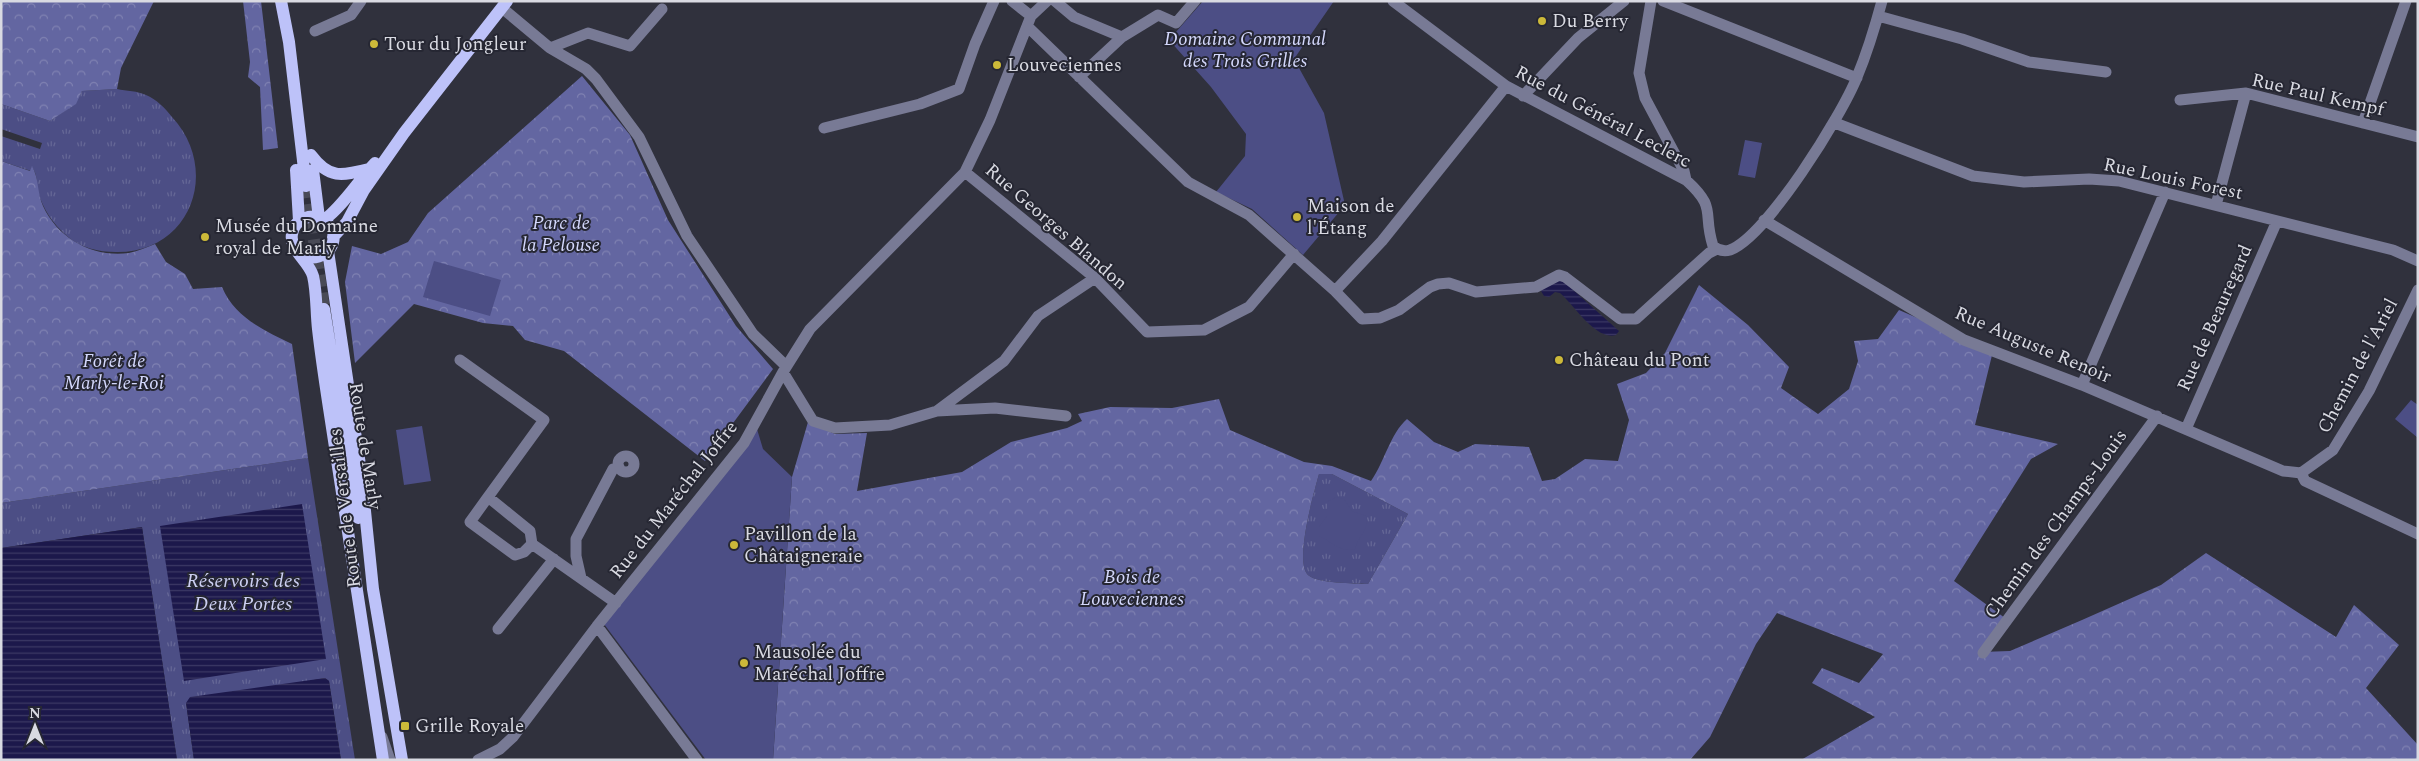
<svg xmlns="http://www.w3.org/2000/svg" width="2419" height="761" viewBox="0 0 2419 761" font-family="Spectral,serif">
<defs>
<pattern id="grass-tufts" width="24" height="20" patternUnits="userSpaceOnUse" patternTransform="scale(1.25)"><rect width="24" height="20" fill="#4c4e85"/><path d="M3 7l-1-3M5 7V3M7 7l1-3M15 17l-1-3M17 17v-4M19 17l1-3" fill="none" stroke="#656796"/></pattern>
<pattern id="forest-crowns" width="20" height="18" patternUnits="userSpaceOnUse" patternTransform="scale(1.25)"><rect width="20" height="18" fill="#6366a1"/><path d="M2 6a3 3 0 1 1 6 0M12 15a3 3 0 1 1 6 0" fill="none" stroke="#8082b2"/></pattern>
<pattern id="water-rules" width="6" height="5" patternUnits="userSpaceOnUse" patternTransform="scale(1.25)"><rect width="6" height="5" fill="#1c184b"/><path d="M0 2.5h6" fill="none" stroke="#3c3965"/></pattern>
</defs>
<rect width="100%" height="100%" fill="#30313d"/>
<path fill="url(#grass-tufts)" d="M 117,89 C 126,91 138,91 146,95 C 156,99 166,109 172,117 C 221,170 191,253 116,252 C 98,252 81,248 67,236 C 53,224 43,209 38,192 C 36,183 38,175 32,167 L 31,171 L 1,161 L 1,136 L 40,149 L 42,143 L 1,129 L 1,104 L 50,121 L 75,104 L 82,91 Z
M 308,458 L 355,760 L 341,760 L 329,681 L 325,678 L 186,703 L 194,760 L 177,760 L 142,527 L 1,548 L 1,503 Z
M 1319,474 L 1332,474 L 1408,514 L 1368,584 C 1354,583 1318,584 1308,575 C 1294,562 1314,492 1319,474 Z"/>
<path fill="url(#forest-crowns)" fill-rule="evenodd" d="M 1,1 L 154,1 L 121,68 L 117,89 L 82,91 L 76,104 L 50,121 L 1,104 Z
M 243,1 L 261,1 L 278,148 L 263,150 L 260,87 L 248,77 L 250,62 Z
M 582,76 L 630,135 L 668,220 L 736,326 L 773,369 L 705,461 L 564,351 L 525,340 L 513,326 L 483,323 L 414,304 L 355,363 L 345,282 L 352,246 L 381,254 L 408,242 L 428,213 Z
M 1,161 L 30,171 L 32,166 C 39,178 37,193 43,206 C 58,239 94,258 129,253 C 138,251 147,247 155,244 L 166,262 L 185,274 L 193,289 L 222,287 C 235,318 264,330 292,344 L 308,458 L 1,503 Z
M 1699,285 L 1748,325 L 1789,367 L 1781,388 L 1818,414 L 1849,389 L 1858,361 L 1854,341 L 1878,339 L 1899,310 L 1993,351 L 1975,425 L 2058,444 L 2031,459 L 1954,581 L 2005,618 L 1981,652 L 2010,651 L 2082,620 L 2161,585 L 2206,553 L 2336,637 L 2354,605 L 2399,645 L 2366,688 L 2418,745 L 2418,760 L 1801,760 L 1875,717 L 1812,683 L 1822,668 L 1859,683 L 1883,654 L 1777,613 L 1756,644 L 1710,737 L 1690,760 L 773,760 L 792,477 L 808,422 L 835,434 L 867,433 L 857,491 L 962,472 L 1011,442 L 1067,428 L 1082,421 L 1078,414 L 1110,407 L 1172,408 L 1219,399 L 1230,430 L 1304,462 L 1332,466 L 1371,481 C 1385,461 1390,434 1407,419 L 1434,442 L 1458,452 L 1475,444 L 1529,447 L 1542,481 L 1555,479 L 1585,459 L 1618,461 L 1629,420 L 1617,384 L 1646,373 L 1665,353 ZM 1319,474 L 1332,474 L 1408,514 L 1368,584 C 1354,583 1318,584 1308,575 C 1294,562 1314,492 1319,474 Z"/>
<path fill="#4c4e85" d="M 1203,1 L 1334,1 L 1294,59 L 1324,113 L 1345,205 L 1303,255 L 1252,209 L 1216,192 L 1245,156 L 1246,134 L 1211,87 L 1169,40 Z
M 1745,140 L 1762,143 L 1755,178 L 1738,175 Z
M 434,261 L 501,280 L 490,316 L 423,297 Z
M 2411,400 L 2418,405 L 2418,438 L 2395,419 Z
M 422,426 L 431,481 L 404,485 L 396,430 Z
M 757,429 L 763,449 L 792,477 L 773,760 L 706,760 L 604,624 Z
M 1336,497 L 1344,499 L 1352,511 L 1366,516 C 1370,529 1358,536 1355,549 C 1340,553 1333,542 1319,536 L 1319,527 L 1327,516 L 1327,502 Z"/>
<path fill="url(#water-rules)" d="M 1555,280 L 1563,281 L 1619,331 L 1616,335 C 1596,341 1574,305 1560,293 L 1555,292 L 1549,297 L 1544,296 L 1541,291 L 1545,285 Z
M 302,504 L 326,659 L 184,681 L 160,526 Z
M 142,527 L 177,760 L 1,760 L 1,548 Z
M 325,678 L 329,681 L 341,760 L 194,760 L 186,703 L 190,697 Z"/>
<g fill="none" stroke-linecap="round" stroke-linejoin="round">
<path stroke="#494a56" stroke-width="12" stroke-dasharray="12 6" stroke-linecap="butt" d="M 306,186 L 324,309"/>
<path stroke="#787a95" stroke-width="11" d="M 1012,1 L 1031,16
M 1055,1 L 1074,17 L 1122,37 L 1158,15 L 1176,23 L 1195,1
M 1393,1 L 1506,86 L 1686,180 C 1718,209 1702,212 1713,246 C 1718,250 1724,252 1730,250 C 1767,236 1842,115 1857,77 C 1867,53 1875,27 1882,1
M 1651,1 L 1639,73 L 1645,98 L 1684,171 L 1686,180
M 1663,1 L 1857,78
M 502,8 L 550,48 L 586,69 L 596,79 L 639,137 L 687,236 L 753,334 L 786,366
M 1878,16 L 1962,39 L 2029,62 L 2106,72
M 1027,26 L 1188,182 L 1249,215 L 1335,291 L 1362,319 L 1380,318 L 1399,310 L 1430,287 L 1438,284 L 1449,283 L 1476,292 L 1536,287 L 1559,275 L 1565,277 L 1620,319 L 1636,319 L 1709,253 L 1717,249
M 315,31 L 351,15 L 361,1
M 550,48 L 588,33 L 630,46 L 662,9
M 1079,77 L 1122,37
M 1523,96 L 1578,38 L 1624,1
M 2180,100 L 2246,93 L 2418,137
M 1835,123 L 1973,176 L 2024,182 L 2089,179 L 2119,181 L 2393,250 L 2418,261
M 2363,123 L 2406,1
M 824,128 L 920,104 L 959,89 L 975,44 L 994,1
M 965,172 L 1095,278 L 1147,332 L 1204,330 L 1249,307 L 1294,254
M 2216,205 L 2246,93
M 1764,220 L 1964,340 L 2082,385 L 2283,471 L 2301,473
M 1335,291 L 1382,241 L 1506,86
M 460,360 L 544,420 L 488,497
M 783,372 L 813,421 L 835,428 L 890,425 L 937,411 L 995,408 L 1066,416
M 2082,385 L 2165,192
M 937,411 L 1004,361 L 1038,316 L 1095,278
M 2186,429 L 2277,221
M618 464a8 8 0 1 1 16 0a8 8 0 1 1-16 0Z
M 2301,473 L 2333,450 L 2369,391 L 2418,290
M 2301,473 L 2305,481 L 2418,534
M 532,544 L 524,552 L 515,555 L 470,522 L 488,497 L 530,531 L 532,544 L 616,603
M 581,578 L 576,556 L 576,539 L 613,469 L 619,467
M 597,626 L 697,760
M 498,629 L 554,559
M 1983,653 L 2157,416
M 382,737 L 390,760
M 478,760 L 500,749 L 513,737 L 597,626 L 744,443 L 783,372 L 810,329 L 965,172 L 990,120 L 1031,16 L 1047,1"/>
<path stroke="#bdc2f9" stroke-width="12" d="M 281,1 L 289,42 L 306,186
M 311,155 C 329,179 341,176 369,169
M 296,170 L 299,221
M 313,170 L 319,218
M 324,220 C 343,206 358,181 375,163
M 333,237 L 347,222 L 364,190 L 404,133 L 507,1
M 328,251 L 361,472 L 373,589 L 402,760
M 301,255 C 327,266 346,236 324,220 C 312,212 294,219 292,234 C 289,250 309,261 313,276 C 317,293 316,312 318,329 C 321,356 325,382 329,408 C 347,525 365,642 383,760
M 324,309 L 358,518"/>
</g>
<g fill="#ccb939" stroke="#262733" stroke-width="2">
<circle cx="1542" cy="21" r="5"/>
<circle cx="374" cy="44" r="5"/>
<circle cx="997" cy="65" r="5"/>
<circle cx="1297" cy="217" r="5"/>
<circle cx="205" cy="237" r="5"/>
<circle cx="1559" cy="360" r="5"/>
<circle cx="734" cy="545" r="5"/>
<circle cx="744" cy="663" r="5"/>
<rect x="400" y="721" width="10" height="10" rx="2.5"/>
</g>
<g text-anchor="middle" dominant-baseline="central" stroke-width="4" stroke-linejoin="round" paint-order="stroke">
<g font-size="19" fill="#d9dae2" stroke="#262733" text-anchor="start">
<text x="1552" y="21">Du Berry</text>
<text x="384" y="44">Tour du Jongleur</text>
<text x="1007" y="65">Louveciennes</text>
<text x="1307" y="206">Maison de<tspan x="1307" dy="22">l'Étang</tspan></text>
<text x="215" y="226">Musée du Domaine<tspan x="215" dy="22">royal de Marly</tspan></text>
<text x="1569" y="360">Château du Pont</text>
<text x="744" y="534">Pavillon de la<tspan x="744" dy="22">Châtaigneraie</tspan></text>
<text x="754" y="652">Mausolée du<tspan x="754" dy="22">Maréchal Joffre</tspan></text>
<text x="415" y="726">Grille Royale</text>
</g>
<g font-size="19" font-style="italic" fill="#d4d8fc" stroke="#262733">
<text x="1245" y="39">Domaine Communal<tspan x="1245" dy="22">des Trois Grilles</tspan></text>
<text x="561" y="223">Parc de<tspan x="561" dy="22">la Pelouse</tspan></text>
<text x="114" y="361">Forêt de<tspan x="114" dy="22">Marly-le-Roi</tspan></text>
<text x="1132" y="577">Bois de<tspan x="1132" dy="22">Louveciennes</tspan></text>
</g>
<g font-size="19" fill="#d9dae2" stroke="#262733">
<text transform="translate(2318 95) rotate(13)">Rue Paul Kempf</text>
<text transform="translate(1603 117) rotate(28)">Rue du Général Leclerc</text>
<text transform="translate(2173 179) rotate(12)">Rue Louis Forest</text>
<text transform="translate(1056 227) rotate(41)">Rue Georges Blandon</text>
<text transform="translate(2215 318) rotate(-66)">Rue de Beauregard</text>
<text transform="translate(2033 345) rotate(23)">Rue Auguste Renoir</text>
<text transform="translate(2358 366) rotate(-62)">Chemin de l'Ariel</text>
<text transform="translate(365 446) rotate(81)">Route de Marly</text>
<text transform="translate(674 500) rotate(-52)">Rue du Maréchal Joffre</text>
<text transform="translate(345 508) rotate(-97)">Route de Versailles</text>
<text transform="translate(2056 524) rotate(-54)">Chemin des Champs-Louis</text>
</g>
<g font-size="20" font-style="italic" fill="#cccff2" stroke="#262733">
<text x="243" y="581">Réservoirs des<tspan x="243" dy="23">Deux Portes</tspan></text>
</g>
</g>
<rect width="2419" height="761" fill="none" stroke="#d9dae2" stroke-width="5"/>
<g transform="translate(35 726)" stroke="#262733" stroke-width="4" paint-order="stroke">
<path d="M0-4L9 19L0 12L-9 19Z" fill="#d9dae2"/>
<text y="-8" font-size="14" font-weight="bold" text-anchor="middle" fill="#d9dae2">N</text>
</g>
</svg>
